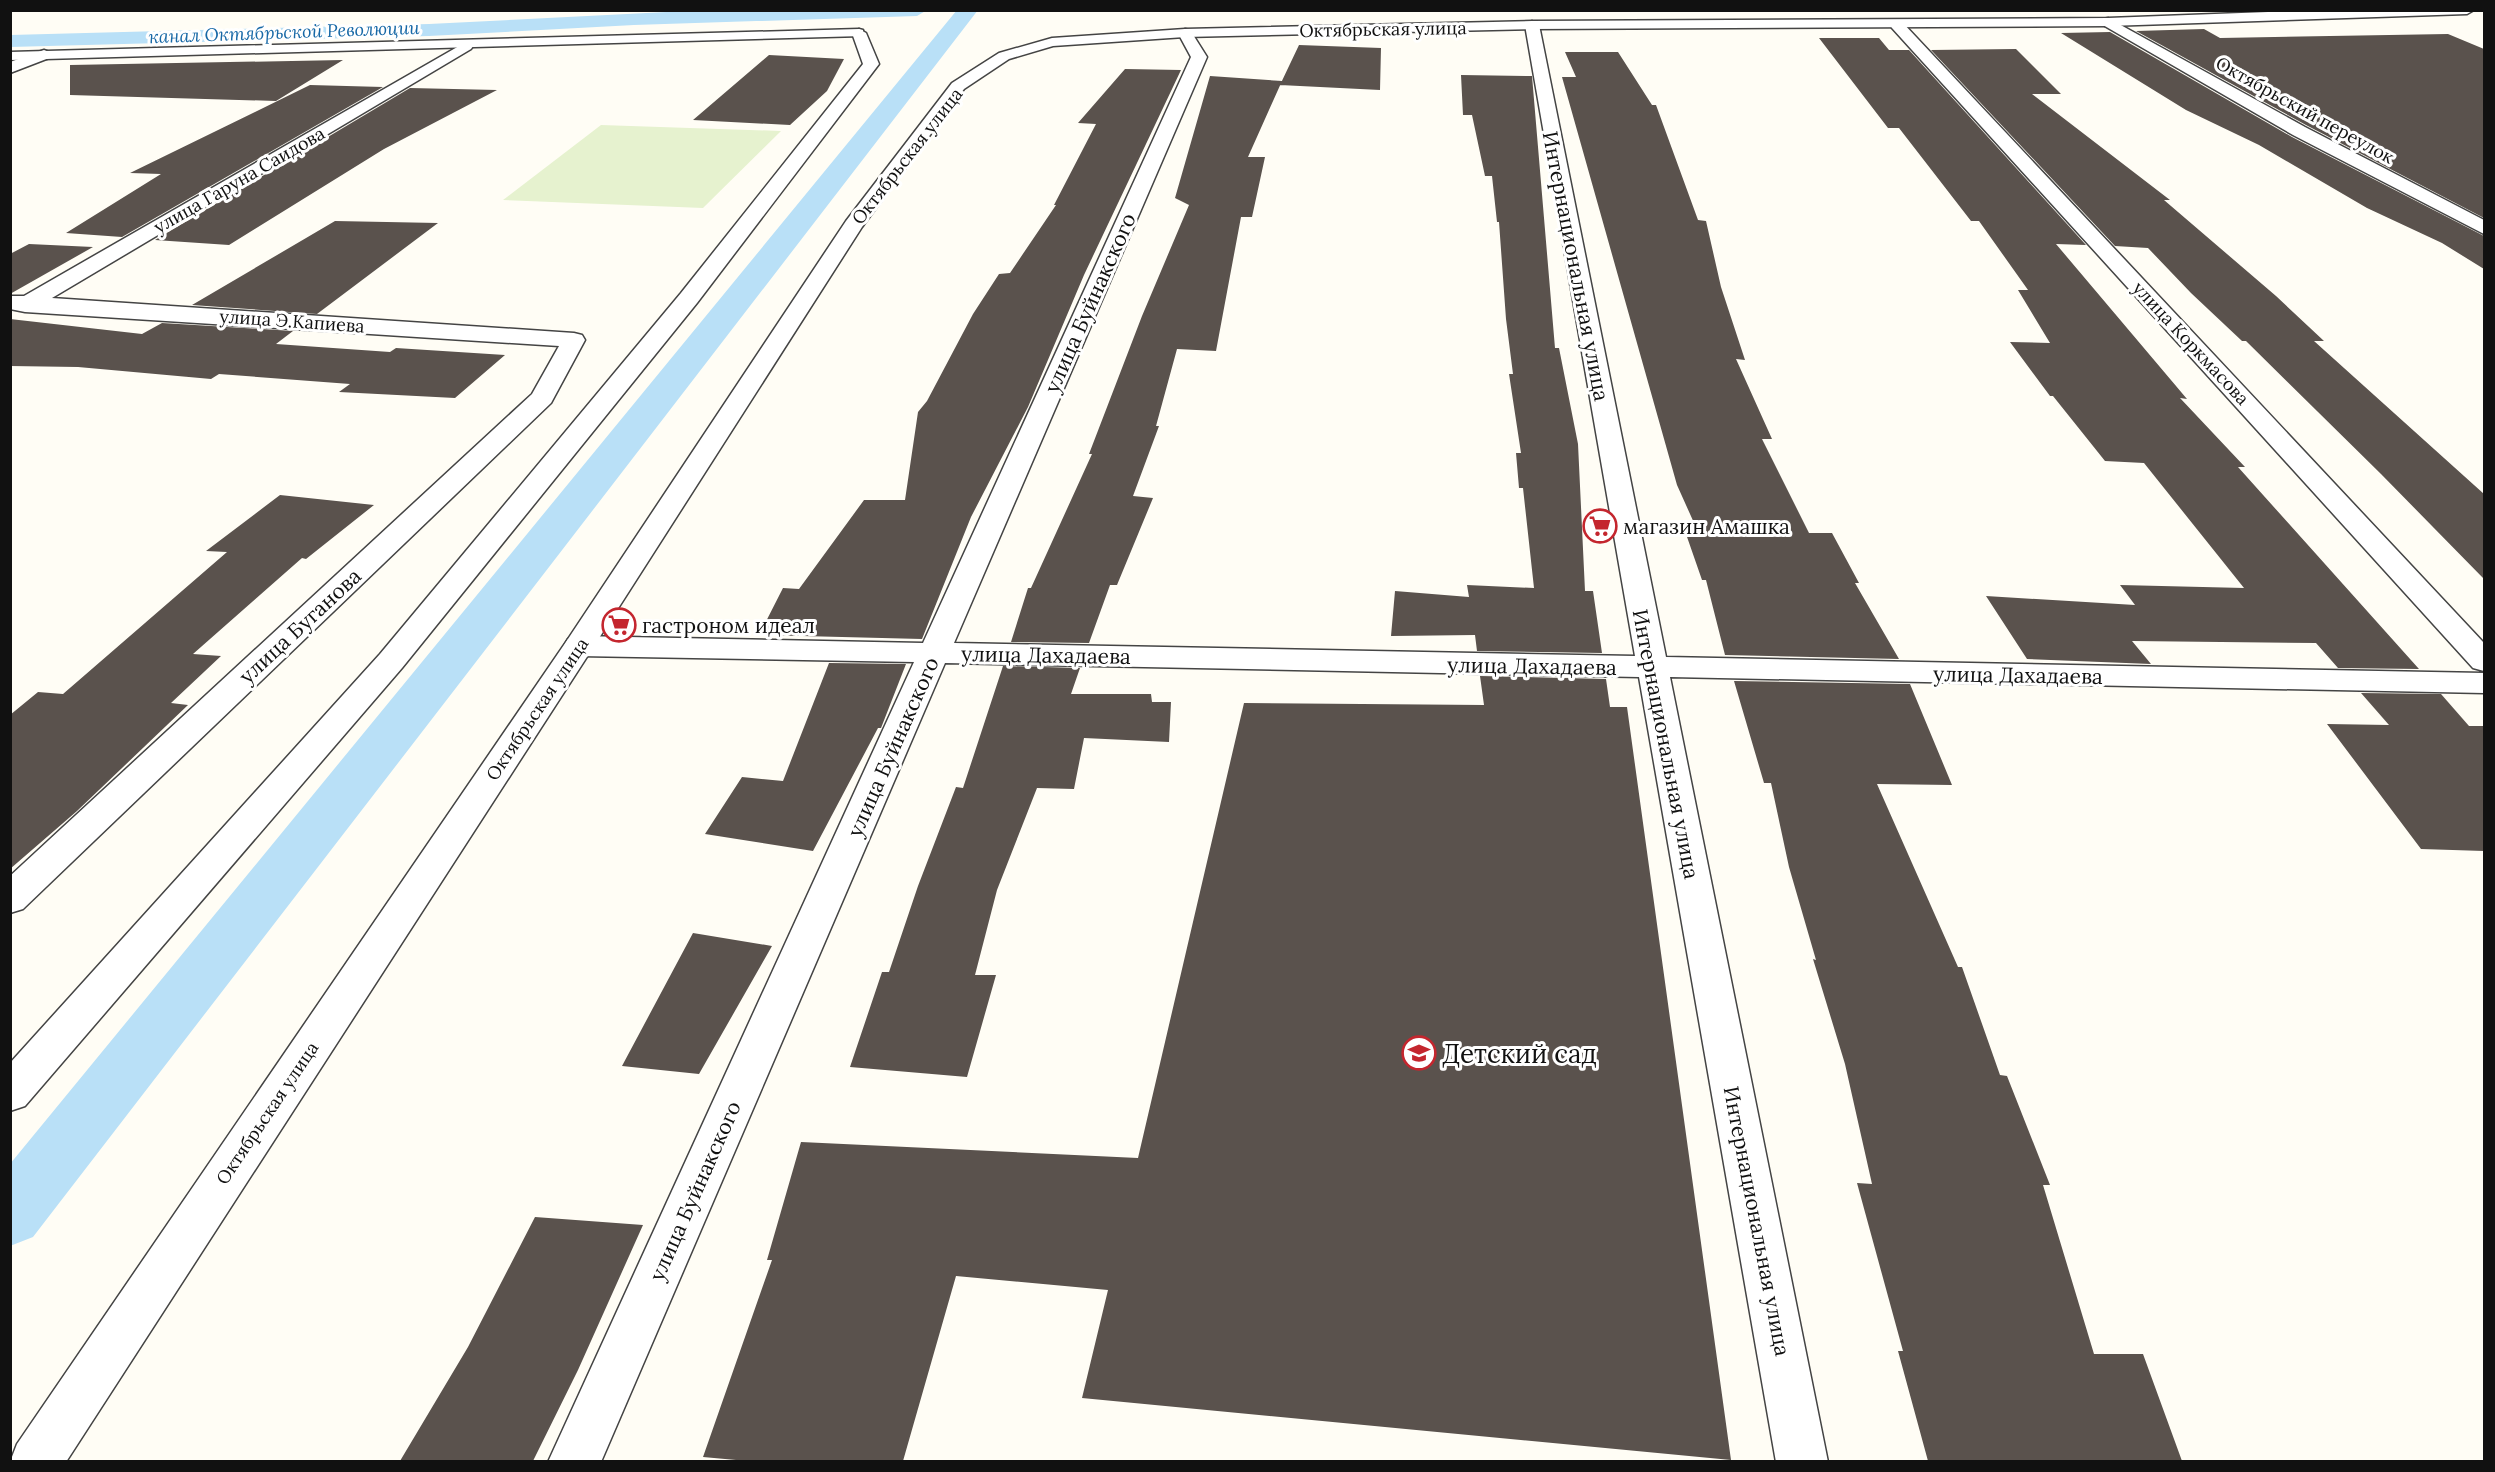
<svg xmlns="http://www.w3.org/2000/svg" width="2495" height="1472" viewBox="0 0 2495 1472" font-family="Lora,serif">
<rect width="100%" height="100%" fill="#fffdf5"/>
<path fill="#e6f2cf" d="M 601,125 L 781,131 L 703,208 L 503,200 Z"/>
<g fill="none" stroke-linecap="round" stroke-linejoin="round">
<path fill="#b9e0f7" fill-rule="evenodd" d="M 706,10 L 927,10 L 917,16 L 634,25 L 429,36 L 10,47 L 10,35 L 429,24 Z
M 957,10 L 978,10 L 33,1237 L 10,1246 L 10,1164 Z"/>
</g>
<path fill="#5a524d" d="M 2204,29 L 2220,38 L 2448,34 L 2484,49 L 2484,218 L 2306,125 L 2136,31 Z
M 2110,32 L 2292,137 L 2484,236 L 2484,269 L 2442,243 L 2367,208 L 2259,145 L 2186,110 L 2061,33 Z
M 1819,38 L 1879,38 L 1889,50 L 1909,50 L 2086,245 L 2056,244 L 2187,399 L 2180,398 L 2245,467 L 2238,467 L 2419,669 L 2338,668 L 2316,643 L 2132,641 L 2151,664 L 2027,659 L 1986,596 L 2135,605 L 2120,585 L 2244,588 L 2144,463 L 2105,461 L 2053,396 L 2050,396 L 2010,342 L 2050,343 L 2018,290 L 2028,290 L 1979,221 L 1971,221 L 1899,128 L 1888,128 Z
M 1299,45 L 1381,48 L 1380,90 L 1280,85 Z
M 2016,49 L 2061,94 L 2032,94 L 2170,200 L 2164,200 L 2276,296 L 2324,341 L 2314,341 L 2484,494 L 2484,579 L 2381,474 L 2246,341 L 2242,341 L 2191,293 L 2148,248 L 2115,246 L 1931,50 Z
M 1565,52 L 1618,52 L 1652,105 L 1656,105 L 1698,220 L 1706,221 L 1721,287 L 1745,360 L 1736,359 L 1772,439 L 1762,439 L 1809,533 L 1832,533 L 1859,583 L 1855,583 L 1899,659 L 1725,655 L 1706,580 L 1702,580 L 1686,534 L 1699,534 L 1677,485 L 1562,77 L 1576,77 Z
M 769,55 L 844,59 L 827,91 L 790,125 L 693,120 Z
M 343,60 L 276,101 L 70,95 L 70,65 Z
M 1125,69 L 1181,70 L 1084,275 L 1028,407 L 971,517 L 922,639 L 759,635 L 783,588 L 799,589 L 864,500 L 905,500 L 918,412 L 927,401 L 973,314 L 999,274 L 1010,273 L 1056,205 L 1054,205 L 1096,124 L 1078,123 Z
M 1461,75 L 1532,76 L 1555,348 L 1559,348 L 1578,444 L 1585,591 L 1593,591 L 1602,653 L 1477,651 L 1475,635 L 1391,636 L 1395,591 L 1469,597 L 1467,585 L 1534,588 L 1523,488 L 1519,488 L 1516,453 L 1521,453 L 1509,374 L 1513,374 L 1506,319 L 1499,222 L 1497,222 L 1492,176 L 1485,176 L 1472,115 L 1463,115 Z
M 1210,76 L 1282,81 L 1248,157 L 1265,157 L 1252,217 L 1241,217 L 1216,351 L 1177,349 L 1156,426 L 1159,426 L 1133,496 L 1153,498 L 1117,585 L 1110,585 L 1089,643 L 1011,642 L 1028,588 L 1031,588 L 1092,454 L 1089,454 L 1142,316 L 1189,205 L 1175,198 Z
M 310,85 L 383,87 L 122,237 L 66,233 L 161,174 L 130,173 Z
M 410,88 L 497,90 L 384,149 L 229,245 L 155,240 Z
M 335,221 L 438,223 L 317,314 L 192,305 Z
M 29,244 L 93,247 L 10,294 L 10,254 Z
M 10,319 L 142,334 L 162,323 L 293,331 L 276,344 L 390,352 L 396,348 L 505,355 L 455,398 L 339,392 L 350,384 L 219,374 L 211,379 L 78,367 L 10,366 Z
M 280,495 L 374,505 L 306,559 L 302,558 L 193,654 L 221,656 L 171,703 L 188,705 L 77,811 L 10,869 L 10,715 L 38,692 L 63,694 L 227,552 L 206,551 Z
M 829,663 L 906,664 L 881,728 L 878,728 L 813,851 L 705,834 L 742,777 L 783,781 Z
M 1003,666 L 1080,668 L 1071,694 L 1151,694 L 1152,702 L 1171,702 L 1169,742 L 1084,738 L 1074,789 L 1037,788 L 997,890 L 975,975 L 996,975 L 967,1077 L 850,1067 L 882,972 L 889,972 L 918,886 L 956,787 L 963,788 Z
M 1480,676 L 1606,679 L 1610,707 L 1627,707 L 1731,1460 L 1082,1398 L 1108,1290 L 956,1276 L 903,1461 L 747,1461 L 703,1457 L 772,1260 L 767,1260 L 801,1142 L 1138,1158 L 1244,703 L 1484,705 Z
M 1734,681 L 1910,684 L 1952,785 L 1877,784 L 1958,967 L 1962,967 L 2000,1075 L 2007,1076 L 2050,1185 L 2043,1185 L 2094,1354 L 2143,1354 L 2182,1461 L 1928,1461 L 1898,1351 L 1903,1351 L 1857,1183 L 1872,1184 L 1845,1064 L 1813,959 L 1816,960 L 1789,867 L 1771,783 L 1764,783 Z
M 2361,693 L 2441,694 L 2469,726 L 2484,726 L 2484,851 L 2421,849 L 2327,724 L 2389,725 Z
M 693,933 L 772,946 L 699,1074 L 622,1066 Z
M 535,1217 L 643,1225 L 578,1370 L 533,1461 L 400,1461 L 468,1347 Z"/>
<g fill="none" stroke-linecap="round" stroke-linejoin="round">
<g stroke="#444" stroke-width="3">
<path id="service" d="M 859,29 L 863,30 L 863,36 L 10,60 L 10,52 Z"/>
</g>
<g stroke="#444" stroke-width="3">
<path id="minor" d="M 2108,18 L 2305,127 L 2484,220 L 2484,234 L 2293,135 L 2103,25 L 2101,22 L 2103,19 Z
M 1532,21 L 1539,25 L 1666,657 L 2484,673 L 2484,693 L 1670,677 L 1828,1462 L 1776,1462 L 1639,677 L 945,663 L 601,1462 L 548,1462 L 914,662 L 579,656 L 568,653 L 564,646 L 568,639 L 579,636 L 923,643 L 1191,57 L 1178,33 L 1185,29 L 1190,30 L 1207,57 L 954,643 L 1635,656 L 1525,25 Z
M 1897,21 L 1902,22 L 2484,643 L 2484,671 L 2473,668 L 1892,28 L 1890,25 Z
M 859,29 L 866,33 L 879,64 L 697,303 L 402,668 L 25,1106 L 10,1111 L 10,1063 L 380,654 L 681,293 L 863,64 L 852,33 Z
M 466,42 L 473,46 L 471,49 L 52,298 L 574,333 L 582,335 L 585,340 L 551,403 L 23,909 L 10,913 L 10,876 L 532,394 L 559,346 L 25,312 L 10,309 L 10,296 L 24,296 Z
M 44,50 L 49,52 L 52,55 L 49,58 L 10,73 L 10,62 Z"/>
</g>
<g stroke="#444" stroke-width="3">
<path id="tertiary" d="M 2325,10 L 2474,10 L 2467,14 L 2108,26 L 1532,29 L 1185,37 L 1053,46 L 1009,59 L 964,89 L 862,227 L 594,646 L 66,1462 L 10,1462 L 17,1444 L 568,639 L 846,221 L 952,83 L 999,53 L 1052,38 L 1185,29 L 1532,21 L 2108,18 Z"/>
</g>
<use href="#service" fill="#fff" fill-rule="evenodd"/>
<use href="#minor" fill="#fff" fill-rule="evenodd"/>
<use href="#tertiary" fill="#fff" fill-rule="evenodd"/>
</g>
<defs>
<g id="supermarket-ring" transform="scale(1.725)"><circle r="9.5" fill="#fff" stroke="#c4262e" stroke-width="1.5"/><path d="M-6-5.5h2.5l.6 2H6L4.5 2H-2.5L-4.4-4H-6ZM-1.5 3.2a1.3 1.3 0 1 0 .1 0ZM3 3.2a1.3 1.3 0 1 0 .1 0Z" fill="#c4262e"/></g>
<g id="school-ring" transform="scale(1.725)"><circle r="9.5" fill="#fff" stroke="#c4262e" stroke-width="1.5"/><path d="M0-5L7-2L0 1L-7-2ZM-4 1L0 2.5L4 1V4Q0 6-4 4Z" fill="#c4262e"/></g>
</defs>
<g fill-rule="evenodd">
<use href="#supermarket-ring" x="1600" y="526"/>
<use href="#supermarket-ring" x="619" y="625"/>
<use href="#school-ring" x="1419" y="1053"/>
</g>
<g text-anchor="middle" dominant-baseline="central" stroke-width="6" stroke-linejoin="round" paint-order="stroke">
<g font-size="18" fill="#111" stroke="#fff">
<text transform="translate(1383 29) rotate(-1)">Октябрьская улица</text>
<text transform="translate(2305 110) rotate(29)">Октябрьский переулок</text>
<text transform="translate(907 156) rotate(-52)">Октябрьская улица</text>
<text transform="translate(239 180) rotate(-30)">улица Гаруна Саидова</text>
<text transform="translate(292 321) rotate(4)">улица Э.Капиева</text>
<text transform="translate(2191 343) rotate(47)">улица Коркмасова</text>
<text transform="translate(537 709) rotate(-56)">Октябрьская улица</text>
<text transform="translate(267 1113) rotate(-56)">Октябрьская улица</text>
</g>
<g font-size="18" font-style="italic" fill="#1768a6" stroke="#fff">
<text transform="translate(284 32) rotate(-2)">канал Октябрьской Революции</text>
</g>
<g font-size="21" fill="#111" stroke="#fff">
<text transform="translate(1576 266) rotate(79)">Интернациональная улица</text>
<text transform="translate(1090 303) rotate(-66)">улица Буйнакского</text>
<text transform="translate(300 626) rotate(-43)">улица Буганова</text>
<text transform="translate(1046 655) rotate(1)">улица Дахадаева</text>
<text transform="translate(1532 666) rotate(1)">улица Дахадаева</text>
<text transform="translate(2018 675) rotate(1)">улица Дахадаева</text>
<text transform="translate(1666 744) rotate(79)">Интернациональная улица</text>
<text transform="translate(893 747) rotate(-66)">улица Буйнакского</text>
<text transform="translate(695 1191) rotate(-66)">улица Буйнакского</text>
<text transform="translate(1757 1221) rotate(79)">Интернациональная улица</text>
</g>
<g font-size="21" fill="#111" stroke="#fff" text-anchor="start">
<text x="1623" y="526">магазин Амашка</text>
<text x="642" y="625">гастроном идеал</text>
</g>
<g font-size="26" fill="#111" stroke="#fff" text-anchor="start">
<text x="1442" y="1053">Детский сад</text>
</g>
</g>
<rect width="2495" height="1472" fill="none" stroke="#111111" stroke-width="24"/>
</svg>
